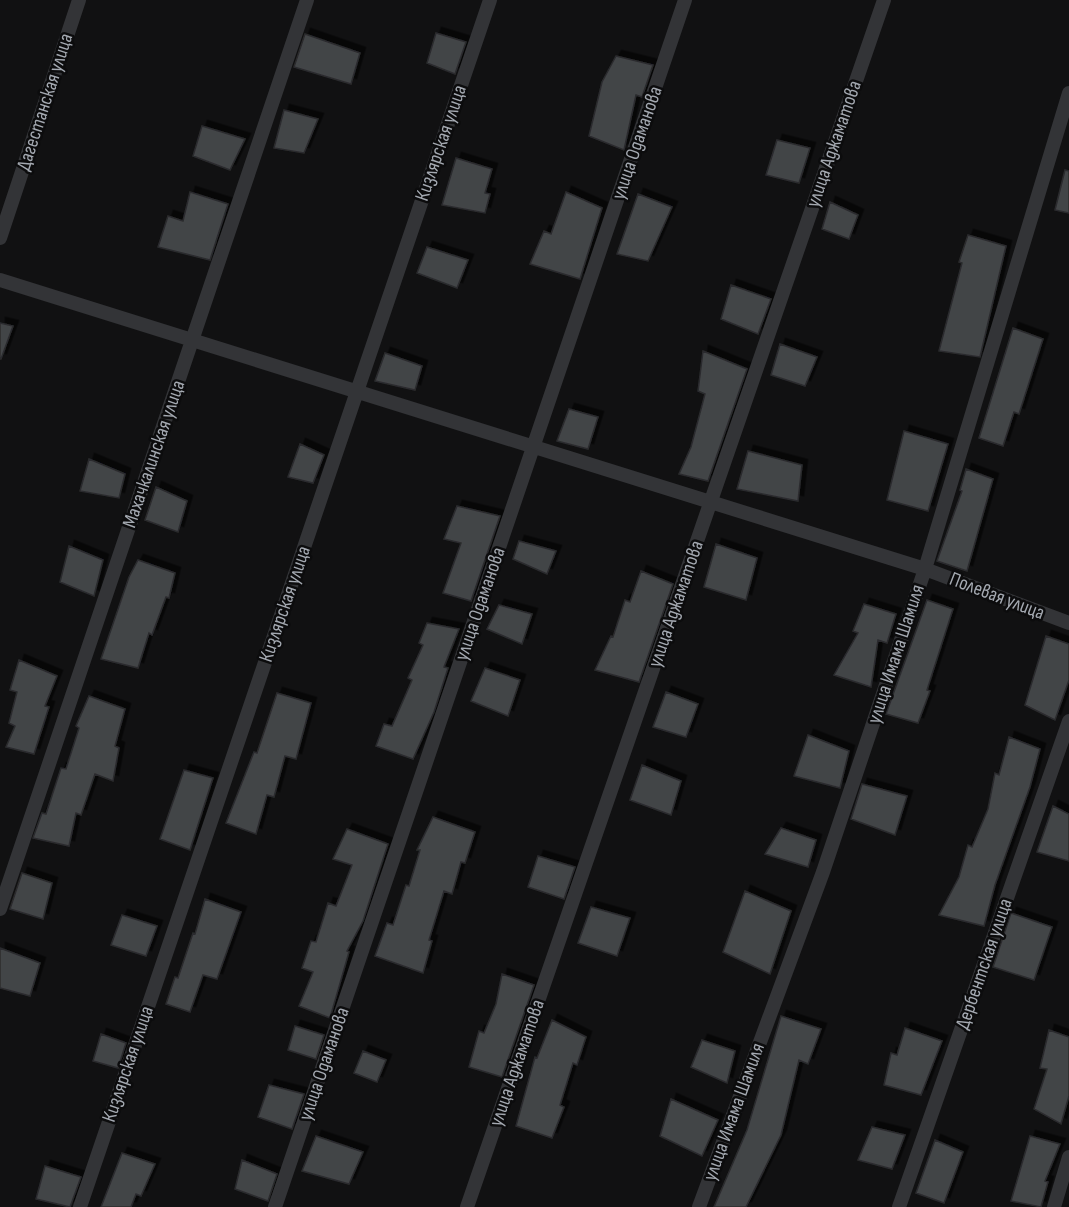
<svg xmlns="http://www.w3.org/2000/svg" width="1069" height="1207" viewBox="0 0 1069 1207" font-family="'Sofia Sans Condensed',sans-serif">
<defs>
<filter id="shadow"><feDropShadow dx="5.5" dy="-5.5" stdDeviation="0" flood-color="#0009"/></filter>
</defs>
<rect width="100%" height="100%" fill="#111112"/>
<path fill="#434447" stroke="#2b2c2e" stroke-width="1.5" filter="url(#shadow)" d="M 436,33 L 466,42 L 455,74 L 427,63 Z
M 305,34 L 360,53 L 351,84 L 294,67 Z
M 616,56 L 653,65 L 642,97 L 636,95 L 624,150 L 589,136 L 602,82 Z
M 284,110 L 318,119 L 304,153 L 274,148 Z
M 202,126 L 245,139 L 230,170 L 193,156 Z
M 777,140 L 810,148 L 799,183 L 766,175 Z
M 456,158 L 492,169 L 485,193 L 490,194 L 485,213 L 442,205 Z
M 1065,170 L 1069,171 L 1069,213 L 1055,210 Z
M 190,192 L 228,204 L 210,260 L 158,247 L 168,216 L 183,221 Z
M 566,192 L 602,208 L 580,279 L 530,264 L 544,231 L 551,234 Z
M 638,194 L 672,207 L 648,261 L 617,254 Z
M 830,202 L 858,215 L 849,239 L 822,229 Z
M 968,235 L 1006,246 L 980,357 L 939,351 L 962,263 L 959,262 Z
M 427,247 L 468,260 L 457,288 L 417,273 Z
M 731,285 L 771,299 L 758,334 L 721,319 Z
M 0,323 L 13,326 L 1,359 L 0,359 Z
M 1013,328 L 1043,339 L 1019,414 L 1014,412 L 1003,446 L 979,438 Z
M 780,344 L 817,357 L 805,386 L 771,375 Z
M 703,351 L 747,369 L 708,481 L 679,474 L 691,447 L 705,394 L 698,391 Z
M 385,353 L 422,366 L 415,390 L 375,381 Z
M 569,409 L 598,417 L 588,449 L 557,441 Z
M 904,431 L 948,444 L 928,511 L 887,500 Z
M 300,444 L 324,455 L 313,483 L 288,477 Z
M 748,451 L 802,465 L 798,501 L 737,489 Z
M 89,459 L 125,474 L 119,498 L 80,491 Z
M 966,469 L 993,479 L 967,571 L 937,561 L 962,491 L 960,490 Z
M 156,487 L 187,501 L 178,532 L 145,520 Z
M 457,506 L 500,516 L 471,601 L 443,593 L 461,543 L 444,539 Z
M 519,541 L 556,551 L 547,574 L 513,559 Z
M 716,544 L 757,558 L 746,600 L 704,587 Z
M 69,546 L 103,560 L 94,596 L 60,582 Z
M 138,560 L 175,573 L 169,598 L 166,597 L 152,635 L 149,633 L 138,668 L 101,659 L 129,577 Z
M 641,571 L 673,584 L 639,682 L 595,670 L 611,636 L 613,637 L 625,600 L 630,602 Z
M 927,600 L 953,609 L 927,690 L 930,691 L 918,723 L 886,714 Z
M 864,604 L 896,614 L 887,643 L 878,640 L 871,687 L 834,675 L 858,633 L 853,631 Z
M 499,605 L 532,614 L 522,644 L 487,629 Z
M 427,623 L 459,629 L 444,667 L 448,668 L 434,712 L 413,759 L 376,746 L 384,724 L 392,726 L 412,680 L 408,678 L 423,645 L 419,643 Z
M 1046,636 L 1069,644 L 1069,680 L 1055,720 L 1025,705 Z
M 19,660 L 57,676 L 45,706 L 49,707 L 34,754 L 6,747 L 15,726 L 9,723 L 17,692 L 10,690 Z
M 485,668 L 520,680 L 508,716 L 471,701 Z
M 666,692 L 698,704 L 686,737 L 653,727 Z
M 277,693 L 311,703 L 296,759 L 285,756 L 274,797 L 267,795 L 256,834 L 226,823 L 254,752 L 257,753 Z
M 89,696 L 125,709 L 115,746 L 119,748 L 113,781 L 95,774 L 81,815 L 76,813 L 69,846 L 33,838 L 42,813 L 46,814 L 61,768 L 66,769 L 79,728 L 76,726 Z
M 808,735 L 849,751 L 840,788 L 794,776 Z
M 1009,737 L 1040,749 L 1030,787 L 995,885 L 984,926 L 939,915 L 959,877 L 968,845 L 972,847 L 988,809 L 995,773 L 999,775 Z
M 642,765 L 681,781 L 671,815 L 630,800 Z
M 184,770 L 213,778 L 190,850 L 160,839 Z
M 862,784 L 907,796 L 895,835 L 851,819 Z
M 1053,806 L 1069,814 L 1069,861 L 1037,852 Z
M 433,817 L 475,832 L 465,863 L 461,862 L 452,894 L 444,891 L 429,940 L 432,941 L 423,973 L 375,956 L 387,923 L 393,925 L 406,885 L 409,886 L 420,850 L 417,850 Z
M 781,828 L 816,840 L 808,867 L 765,854 Z
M 347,829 L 388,844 L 363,921 L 347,951 L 349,952 L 330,1018 L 299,1006 L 313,972 L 302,968 L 311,941 L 316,942 L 328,903 L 336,906 L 352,865 L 333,859 Z
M 538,856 L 575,867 L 564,899 L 528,887 Z
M 22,873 L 52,883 L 43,919 L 10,909 Z
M 745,891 L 791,911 L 770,974 L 723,952 Z
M 205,899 L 241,912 L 217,979 L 203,975 L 190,1012 L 166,1004 L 175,977 L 178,978 L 193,933 L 195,934 Z
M 591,907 L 630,918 L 617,956 L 578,943 Z
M 1011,913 L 1052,927 L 1034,980 L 993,967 Z
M 122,915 L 157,926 L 146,956 L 111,945 Z
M 0,948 L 40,963 L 30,996 L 0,988 Z
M 502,974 L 534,985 L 502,1077 L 469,1067 L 479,1031 L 484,1033 L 496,1004 Z
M 781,1016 L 821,1029 L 808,1064 L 799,1060 L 781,1135 L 746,1207 L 714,1207 L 747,1130 Z
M 552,1020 L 586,1037 L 577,1065 L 573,1063 L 560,1105 L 564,1107 L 552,1138 L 516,1126 L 535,1057 L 537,1058 Z
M 295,1026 L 324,1035 L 316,1059 L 288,1050 Z
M 905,1028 L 942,1041 L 921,1095 L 884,1085 L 891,1053 L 897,1055 Z
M 1049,1030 L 1069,1037 L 1069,1096 L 1061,1124 L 1034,1109 L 1047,1069 L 1040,1068 Z
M 101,1034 L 126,1043 L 118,1068 L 93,1061 Z
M 702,1040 L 735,1051 L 727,1083 L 691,1067 Z
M 363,1051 L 386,1060 L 377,1082 L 354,1073 Z
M 269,1085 L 304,1094 L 292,1129 L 258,1117 Z
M 671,1099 L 718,1120 L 702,1156 L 660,1136 Z
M 872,1127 L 905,1135 L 892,1169 L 858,1160 Z
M 316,1136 L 363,1152 L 349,1184 L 302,1171 Z
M 1030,1136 L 1060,1144 L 1045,1181 L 1048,1182 L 1041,1207 L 1011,1201 Z
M 935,1140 L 963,1152 L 944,1203 L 916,1193 Z
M 122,1153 L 155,1164 L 141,1196 L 136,1194 L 131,1207 L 101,1207 Z
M 242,1160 L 277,1174 L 268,1201 L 235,1189 Z
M 45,1166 L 81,1177 L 70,1207 L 36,1199 Z"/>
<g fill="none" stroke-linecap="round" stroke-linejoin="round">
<path stroke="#333437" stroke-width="14" d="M 0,238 L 79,0
M 0,280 L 925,569 L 1069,623
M 0,909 L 307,0
M 80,1207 L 490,0
M 275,1207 L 685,0
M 467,1207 L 884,0
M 699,1207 L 823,872 L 925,569 L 1069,93
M 899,1207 L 1069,721
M 1054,1207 L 1069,1157"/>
</g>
<g text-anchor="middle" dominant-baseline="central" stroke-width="5" stroke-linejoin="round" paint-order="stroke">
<g font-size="20" fill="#a4a9b1" stroke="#0c0c0d">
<text transform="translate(45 102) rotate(-72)">Дагестанская улица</text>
<text transform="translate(441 143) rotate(-71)">Кизлярская улица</text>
<text transform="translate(637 143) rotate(-71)">улица Одаманова</text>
<text transform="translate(834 144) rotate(-71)">улица Аджаматова</text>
<text transform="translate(154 454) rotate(-71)">Махачкалинская улица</text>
<text transform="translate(997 596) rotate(21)">Полевая улица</text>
<text transform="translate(285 604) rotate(-71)">Кизлярская улица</text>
<text transform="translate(480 604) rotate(-71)">улица Одаманова</text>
<text transform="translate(676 604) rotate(-71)">улица Аджаматова</text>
<text transform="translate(896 654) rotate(-72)">улица Имама Шамиля</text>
<text transform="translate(984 964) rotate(-71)">Дербентская улица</text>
<text transform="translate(517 1063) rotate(-71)">улица Аджаматова</text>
<text transform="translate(128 1064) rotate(-71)">Кизлярская улица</text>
<text transform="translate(324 1064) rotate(-71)">улица Одаманова</text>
<text transform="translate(734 1112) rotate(-70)">улица Имама Шамиля</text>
</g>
</g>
</svg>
